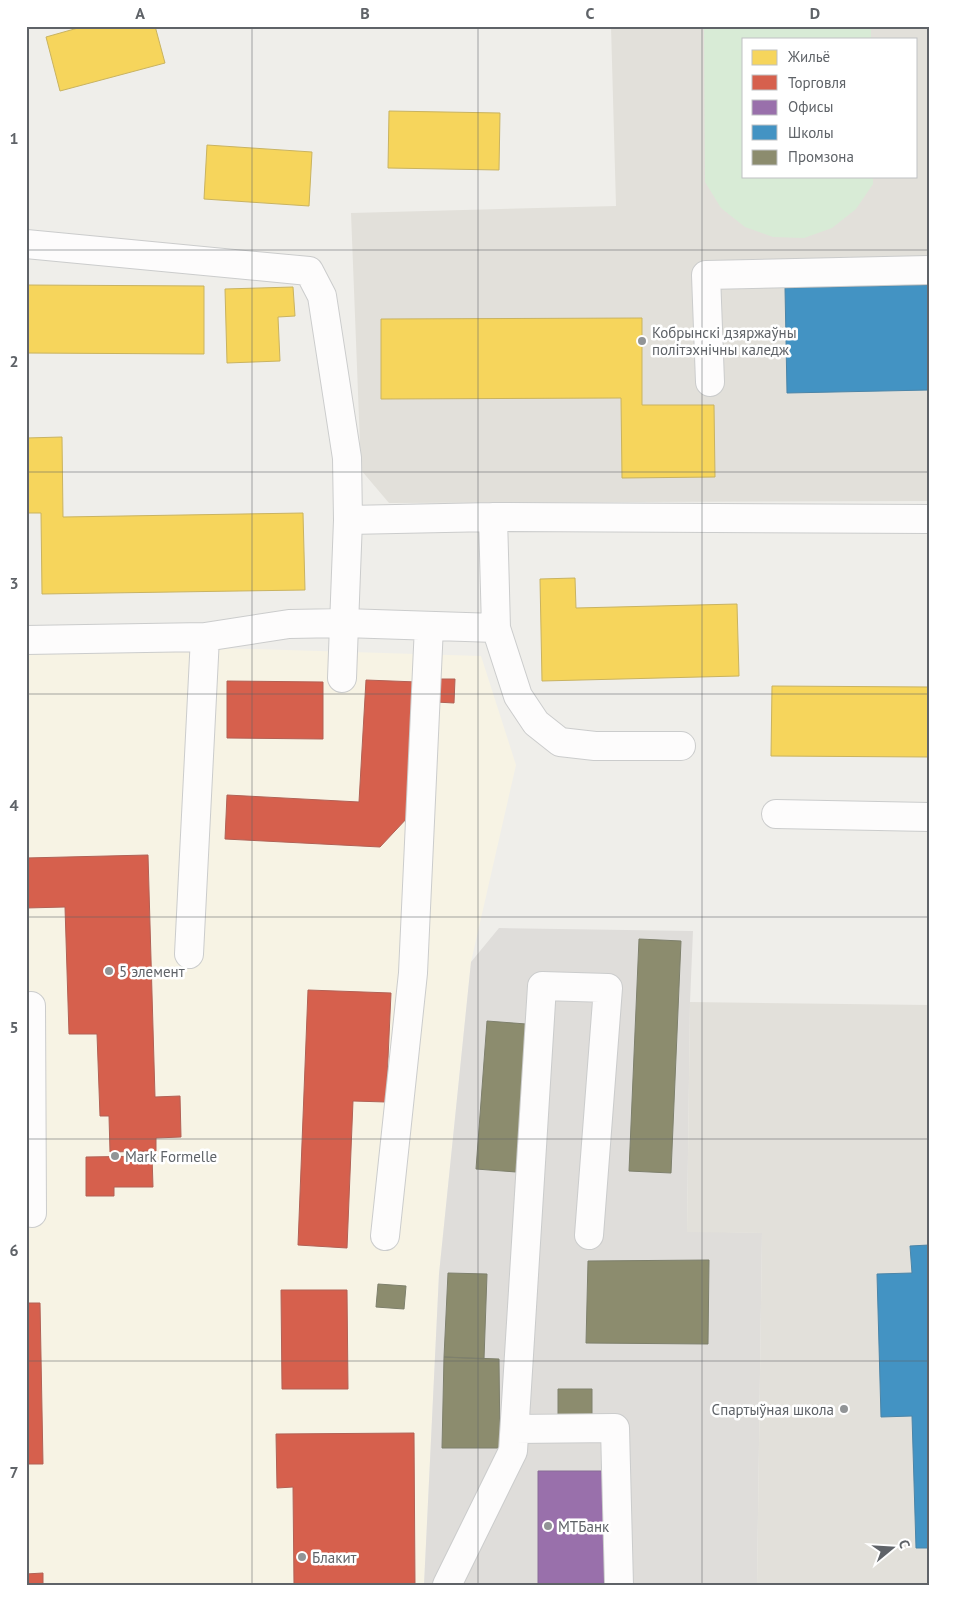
<svg xmlns="http://www.w3.org/2000/svg" width="955" height="1611" viewBox="0 0 955 1611" font-family="'PT Sans',sans-serif">
<rect width="100%" height="100%" fill="#efeeea"/>
<path fill="#f7f3e4" d="M 26,637 L 219,648 L 481,656 L 516,765 L 471,962 L 439,1274 L 424,1585 L 26,1585 Z"/>
<path fill="#dfddda" d="M 499,928 L 693,931 L 690,1002 L 687,1231 L 762,1233 L 757,1585 L 424,1585 L 439,1274 L 471,962 Z"/>
<path fill="#e2e0da" fill-rule="evenodd" d="M 611,26 L 929,26 L 929,501 L 389,503 L 361,470 L 351,213 L 616,206 ZM 744,39 L 916,39 L 916,176 L 744,176 Z
M 690,1002 L 929,1005 L 929,1585 L 757,1585 L 762,1233 L 687,1232 Z"/>
<path fill="#d8ebd6" d="M 704,26 L 871,26 L 871,39 L 744,39 L 744,176 L 873,176 L 873,184 L 856,209 L 832,228 L 804,238 L 773,237 L 745,227 L 721,208 L 705,182 Z"/>
<path fill="#f6d55c" stroke="#c9b360" d="M 85,26 L 155,26 L 165,63 L 60,91 L 46,37 Z
M 389,111 L 500,113 L 499,170 L 388,168 Z
M 207,145 L 312,152 L 309,206 L 204,199 Z
M 26,285 L 204,286 L 204,354 L 26,353 Z
M 293,287 L 295,316 L 278,317 L 280,361 L 227,363 L 225,289 Z
M 642,318 L 642,405 L 714,405 L 715,477 L 622,478 L 621,398 L 381,399 L 381,319 Z
M 62,437 L 63,517 L 303,513 L 305,590 L 42,594 L 41,513 L 26,513 L 26,438 Z
M 575,578 L 576,608 L 737,604 L 739,676 L 542,681 L 540,579 Z
M 772,686 L 929,687 L 929,757 L 771,756 Z"/>
<path fill="#d6604d" stroke="#b26155" d="M 437,679 L 455,679 L 454,703 L 436,702 Z
M 366,680 L 417,682 L 409,816 L 380,847 L 225,839 L 227,795 L 359,802 Z
M 227,681 L 323,682 L 323,739 L 227,738 Z
M 148,855 L 155,1097 L 180,1096 L 181,1137 L 156,1138 L 156,1151 L 110,1152 L 109,1116 L 100,1116 L 97,1034 L 69,1034 L 65,907 L 26,908 L 26,858 Z
M 308,990 L 391,993 L 386,1102 L 353,1101 L 347,1248 L 298,1245 Z
M 152,1156 L 153,1187 L 114,1187 L 114,1196 L 86,1196 L 86,1157 Z
M 281,1290 L 347,1290 L 348,1389 L 282,1389 Z
M 26,1303 L 40,1303 L 43,1464 L 26,1464 Z
M 414,1433 L 415,1585 L 294,1585 L 293,1487 L 277,1488 L 276,1434 Z
M 43,1573 L 43,1585 L 26,1585 L 26,1574 Z"/>
<path fill="#9970ab" stroke="#886c97" d="M 538,1471 L 604,1471 L 604,1585 L 538,1585 Z"/>
<path fill="#4393c3" stroke="#4b85a8" d="M 929,285 L 929,390 L 787,393 L 785,288 Z
M 929,1245 L 929,1548 L 916,1548 L 912,1416 L 881,1417 L 877,1274 L 912,1273 L 910,1246 Z"/>
<path fill="#8c8c6e" stroke="#7e806c" d="M 639,939 L 681,941 L 671,1173 L 629,1171 Z
M 487,1021 L 526,1024 L 516,1172 L 476,1169 Z
M 709,1260 L 708,1344 L 586,1343 L 588,1261 Z
M 448,1273 L 487,1274 L 484,1359 L 444,1357 Z
M 378,1284 L 406,1286 L 404,1309 L 376,1307 Z
M 444,1357 L 499,1359 L 500,1448 L 442,1448 Z
M 558,1389 L 592,1389 L 592,1417 L 558,1417 Z"/>
<g fill="none" stroke-linecap="round" stroke-linejoin="round">
<g stroke="#cbcccc" stroke-width="30">
<path id="minor" d="M 26,244 L 309,271 L 322,296 L 347,458 L 348,520 L 493,517 L 929,519
M 710,382 L 706,275 L 929,270
M 493,517 L 496,628 L 518,696 L 536,723 L 560,742 L 595,746 L 681,746
M 26,640 L 205,637 L 289,624 L 344,623 L 496,628
M 342,678 L 348,520
M 776,814 L 929,817
M 189,954 L 205,637
M 31,1006 L 32,1213
M 385,1236 L 413,973 L 429,626
M 515,1429 L 615,1428 L 619,1585
M 447,1585 L 513,1451 L 542,986 L 608,988 L 589,1235"/>
</g>
<use href="#minor" stroke="#fdfcfc" stroke-width="28"/>
</g>
<path fill="none" stroke="#5f6368" stroke-width="1" stroke-opacity="0.55" d="M 252,26 L 252,1585M 478,26 L 478,1585M 702,26 L 702,1585M 26,250 L 929,250M 26,472 L 929,472M 26,694 L 929,694M 26,917 L 929,917M 26,1139 L 929,1139M 26,1361 L 929,1361"/>
<g fill="#919496" stroke="#fff" stroke-width="2">
<circle cx="642" cy="341" r="5"/>
<circle cx="109" cy="971" r="5"/>
<circle cx="115" cy="1156" r="5"/>
<circle cx="844" cy="1409" r="5"/>
<circle cx="548" cy="1526" r="5"/>
<circle cx="302" cy="1557" r="5"/>
</g>
<g text-anchor="middle" dominant-baseline="central" stroke-width="5" stroke-linejoin="round" paint-order="stroke">
<g font-size="15" fill="#5f6368" stroke="#fff" text-anchor="start">
<text x="652" y="332">Кобрынскі дзяржаўны<tspan x="652" dy="17">політэхнічны каледж</tspan></text>
<text x="119" y="971">5 элемент</text>
<text x="125" y="1156">Mark Formelle</text>
<text x="834" y="1409" text-anchor="end">Спартыўная школа</text>
<text x="558" y="1526">МТБанк</text>
<text x="312" y="1557">Блакит</text>
</g>
</g>
<rect width="955" height="1611" fill="none" stroke="#ffffff" stroke-width="55"/>
<rect x="742" y="38" width="175" height="140" fill="#ffffff" stroke="#bfc1c3"/>
<rect x="752" y="50" width="25" height="15" fill="#f6d55c" stroke="#bfc1c3"/>
<text x="788" y="62" font-size="15" fill="#5f6368">Жильё</text>
<rect x="752" y="75" width="25" height="15" fill="#d6604d" stroke="#bfc1c3"/>
<text x="788" y="88" font-size="15" fill="#5f6368">Торговля</text>
<rect x="752" y="100" width="25" height="15" fill="#9970ab" stroke="#bfc1c3"/>
<text x="788" y="112" font-size="15" fill="#5f6368">Офисы</text>
<rect x="752" y="125" width="25" height="15" fill="#4393c3" stroke="#bfc1c3"/>
<text x="788" y="138" font-size="15" fill="#5f6368">Школы</text>
<rect x="752" y="150" width="25" height="15" fill="#8c8c6e" stroke="#bfc1c3"/>
<text x="788" y="162" font-size="15" fill="#5f6368">Промзона</text>
<g transform="translate(892 1548) rotate(72)" stroke="#ffffff" stroke-width="4" paint-order="stroke">
<path d="M0-4L9 19L0 12L-9 19Z" fill="#5f6368"/>
<text y="-8" font-size="14" font-weight="bold" text-anchor="middle" fill="#5f6368">С</text>
</g>
<rect x="28" y="28" width="900" height="1556" fill="none" stroke="#5f6368" stroke-width="2"/>
<g font-size="16" text-anchor="middle" font-weight="bold" fill="#5f6368">
<text x="140" y="19">A</text>
<text x="365" y="19">B</text>
<text x="590" y="19">C</text>
<text x="815" y="19">D</text>
<text x="14" y="144">1</text>
<text x="14" y="367">2</text>
<text x="14" y="589">3</text>
<text x="14" y="811">4</text>
<text x="14" y="1033">5</text>
<text x="14" y="1256">6</text>
<text x="14" y="1478">7</text>
</g>
</svg>
